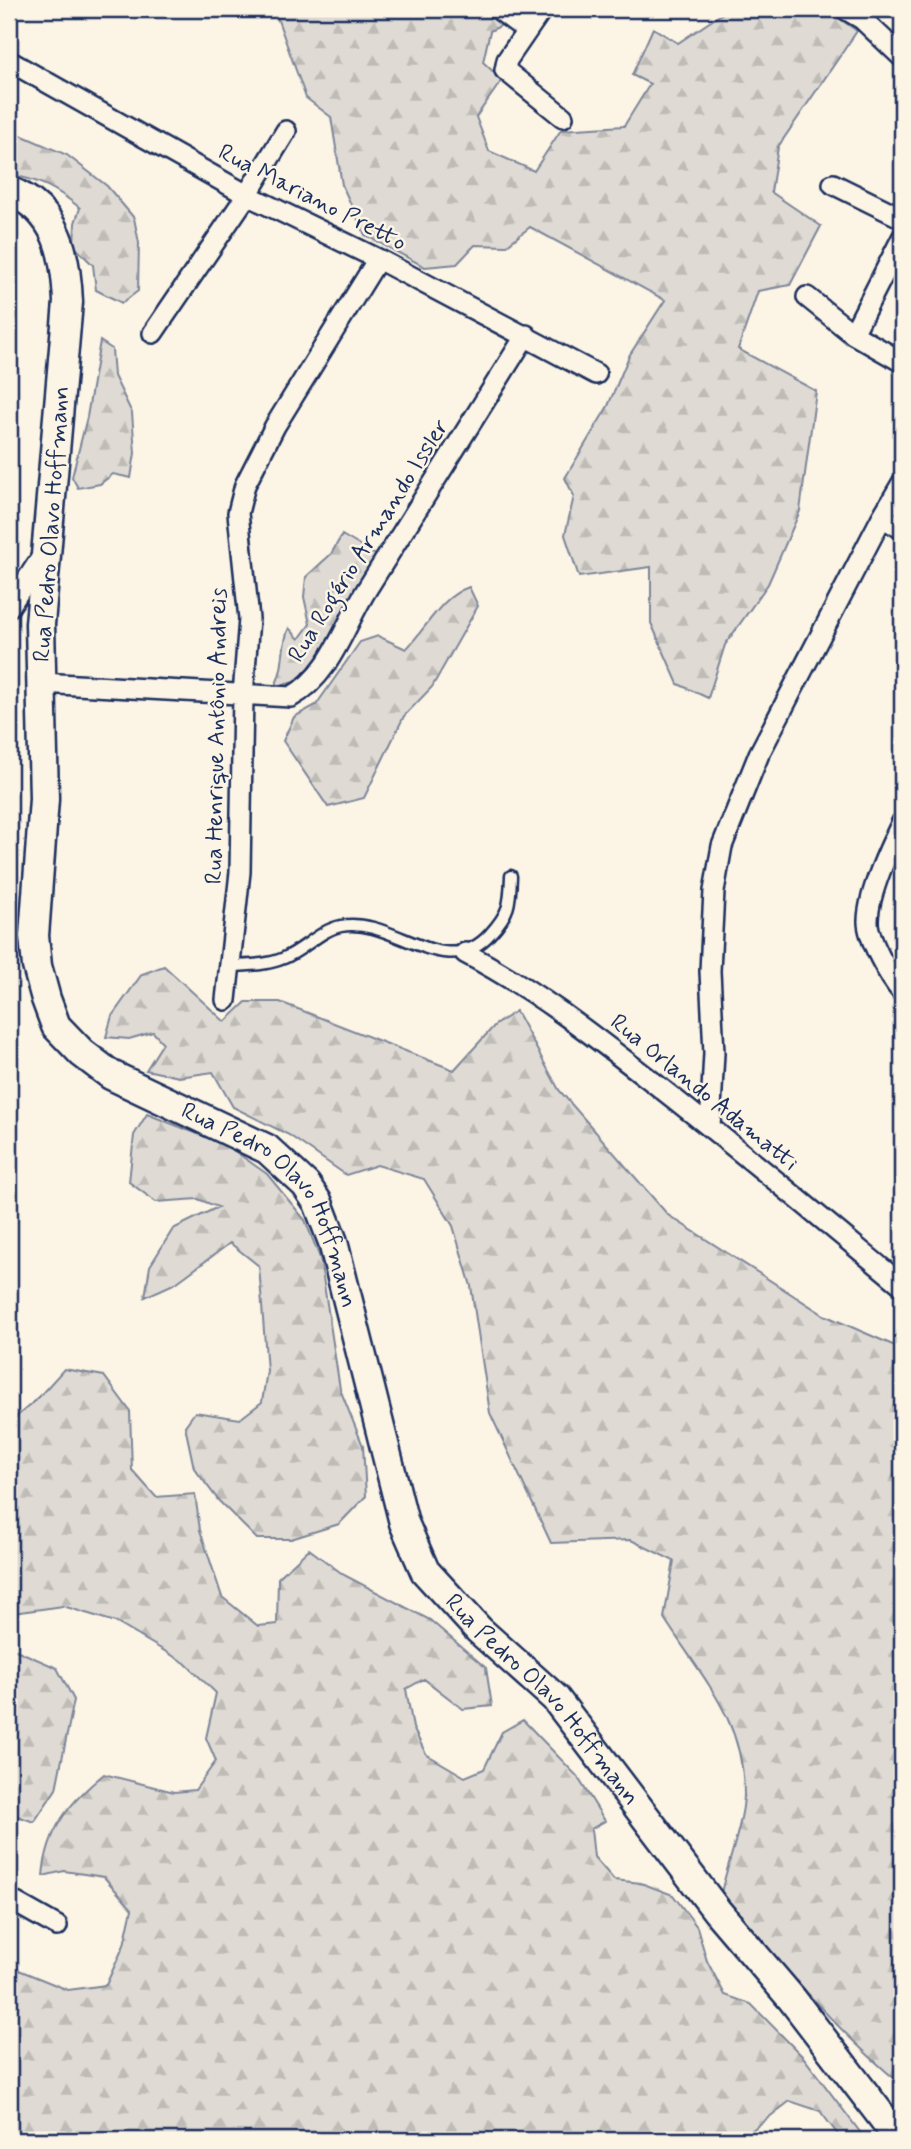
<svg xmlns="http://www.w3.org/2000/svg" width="911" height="2149" viewBox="0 0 911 2149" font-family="Mynerve,sans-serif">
<defs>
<pattern id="forest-firs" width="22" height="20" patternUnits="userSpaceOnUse" patternTransform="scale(1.75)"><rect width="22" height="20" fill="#dfdbd4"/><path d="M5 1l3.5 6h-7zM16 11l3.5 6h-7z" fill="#bfbcb8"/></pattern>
</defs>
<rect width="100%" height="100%" fill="#fcf5e5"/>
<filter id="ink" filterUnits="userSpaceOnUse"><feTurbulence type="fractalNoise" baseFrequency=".0143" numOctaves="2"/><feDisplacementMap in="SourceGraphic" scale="14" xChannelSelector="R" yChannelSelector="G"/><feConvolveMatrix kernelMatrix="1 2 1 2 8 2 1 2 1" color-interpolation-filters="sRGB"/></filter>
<g filter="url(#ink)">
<path fill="url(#forest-firs)" stroke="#7d8599" stroke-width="2" d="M 274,9 L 487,9 L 504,24 L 490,31 L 483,62 L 502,80 L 476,117 L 489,151 L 534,171 L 561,130 L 624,126 L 650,84 L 632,75 L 653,28 L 678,43 L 729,9 L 826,9 L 857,31 L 778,147 L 771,192 L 821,226 L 790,285 L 758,291 L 738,349 L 816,391 L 800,511 L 768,584 L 725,645 L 708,698 L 678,684 L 651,623 L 651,567 L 579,577 L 565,535 L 574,496 L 565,478 L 608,406 L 629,356 L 665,300 L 530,227 L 506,246 L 475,245 L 457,264 L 425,267 L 365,235 L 342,185 L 331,117 L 306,98 Z
M 9,130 L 67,155 L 107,186 L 134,218 L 139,243 L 138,291 L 122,303 L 96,290 L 93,265 L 74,246 L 75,223 L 80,208 C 57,189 39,179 9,175 Z
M 100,341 L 112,349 L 114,376 L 132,413 L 135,453 L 131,478 L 113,474 L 100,484 L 78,488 L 72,477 L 87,417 Z
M 342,535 L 379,557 L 315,666 L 300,681 L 275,686 C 286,665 280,648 289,628 L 299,639 L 310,624 L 304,597 L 306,577 L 331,554 Z
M 469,587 L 478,606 L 432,687 L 404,716 L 364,798 L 328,807 L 283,741 L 294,717 L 316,705 L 360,642 L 378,636 L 406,649 C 427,628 440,597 469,587 Z
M 164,966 L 225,1022 L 246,1002 L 280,1002 L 454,1070 L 495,1025 L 516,1011 L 559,1090 L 668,1215 L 824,1315 L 902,1349 L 902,2085 C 834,2029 778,1960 721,1893 C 727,1866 744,1820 744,1794 C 744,1719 702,1678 664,1618 L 674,1561 L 631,1540 L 551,1543 L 490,1413 L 471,1286 L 453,1226 L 424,1179 L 377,1165 L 346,1175 L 289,1135 L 233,1107 L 213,1072 L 179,1077 L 146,1070 L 163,1043 L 153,1032 L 129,1039 L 106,1037 L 112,1016 L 142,974 Z
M 147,1114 L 226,1145 L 267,1174 L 305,1220 L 320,1258 L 340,1389 L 363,1446 L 366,1496 L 339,1524 L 291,1539 L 257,1539 L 219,1501 L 194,1468 L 185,1426 L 195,1412 L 240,1419 L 262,1402 L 267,1371 L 259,1266 L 230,1243 L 176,1283 L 145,1297 L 150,1266 L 173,1229 L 218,1207 L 198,1199 L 156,1202 L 129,1182 L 134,1135 Z
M 64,1369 L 104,1376 L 130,1411 L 132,1470 L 156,1497 L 195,1494 L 200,1530 L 222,1597 L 258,1626 L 277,1624 L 278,1578 L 309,1549 L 344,1575 L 430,1620 L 486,1668 L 492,1706 L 463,1709 L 424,1679 L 406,1689 L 413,1728 L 426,1754 L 465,1777 L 484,1769 L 502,1732 L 523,1720 L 577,1776 L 605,1821 L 591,1829 L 594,1857 L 614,1880 L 641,1883 L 673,1895 L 697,1927 L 707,1961 L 725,1995 L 751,2004 L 804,2058 L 866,2140 L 842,2140 L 820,2111 L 790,2101 L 751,2131 L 745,2140 L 9,2140 L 9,1966 L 68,1990 L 106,1985 L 124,1945 L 132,1909 L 104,1877 L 64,1871 L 43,1876 C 47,1829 69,1803 104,1774 L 174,1792 L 195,1790 L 216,1761 L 206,1738 L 216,1693 L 185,1663 L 115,1622 L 63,1606 L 13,1613 L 9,1624 L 9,1423 L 37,1399 Z
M 9,1647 L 57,1668 L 74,1700 L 56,1789 L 34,1822 L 9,1813 Z"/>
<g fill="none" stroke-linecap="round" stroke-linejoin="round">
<g stroke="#1b2f5e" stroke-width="15">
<path id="lane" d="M 232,966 C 250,965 268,965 284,958 C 304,950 320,930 341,926 C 394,916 445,984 490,934 C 510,912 510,904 511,876"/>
</g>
<g stroke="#1b2f5e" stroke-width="24">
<path id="street" d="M 498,9 L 526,30
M 542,9 L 507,60 L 505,70 L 563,117
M 845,9 L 862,19 L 902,57
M 9,61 L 247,195 L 378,259 L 596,374
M 833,184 L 902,218
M 902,238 L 853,334 L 902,362
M 807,297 L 853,334
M 153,333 L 247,195 L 286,131
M 882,517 L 902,529
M 9,607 L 45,552
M 41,683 L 291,697 C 331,675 344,626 367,589 C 420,505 473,420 526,335
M 902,822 C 890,847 869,891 868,920 C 867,938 890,978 902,992
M 465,953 C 536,990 595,1037 658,1086 C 741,1151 821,1218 902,1285
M 226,1000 L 240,872 L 243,695 L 249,619 L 238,513 L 245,485 L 275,426 L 378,259
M 710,1127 L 714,1053 L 710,971 L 714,891 L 722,846 L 759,754 L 882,517 L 902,483
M 9,1899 L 57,1926"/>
</g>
<g stroke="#1b2f5e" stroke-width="33">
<g id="secondary">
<path id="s1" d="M 9,191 C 58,210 66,255 68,302 L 40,624 L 44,799 L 34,936 L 37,966 L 46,999 L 56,1026 L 82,1053 L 111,1075 L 267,1149 L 306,1185 L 318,1203 L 333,1242 L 404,1523 L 425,1571 L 479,1630 L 555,1698 L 717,1911 L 792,1999 L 900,2140"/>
</g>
</g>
<use href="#lane" stroke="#fcf5e5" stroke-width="10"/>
<use href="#street" stroke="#fcf5e5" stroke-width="19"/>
<use href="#secondary" stroke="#fcf5e5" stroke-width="28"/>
</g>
</g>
<g text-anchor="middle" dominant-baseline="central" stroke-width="5" stroke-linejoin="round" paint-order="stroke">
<g font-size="24" fill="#1b2f5e" stroke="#fcf5e5">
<text transform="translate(312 198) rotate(27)">Rua Mariano Pretto</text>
<text transform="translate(52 524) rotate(-86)">Rua Pedro Olavo Hoffmann</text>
<text transform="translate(369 541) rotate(-58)">Rua Rogério Armando Issler</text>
<text transform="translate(217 736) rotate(-89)">Rua Henrique Antônio Andreis</text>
<text transform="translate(704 1093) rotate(39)">Rua Orlando Adamatti</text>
<text stroke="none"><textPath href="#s1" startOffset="1155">Rua Pedro Olavo Hoffmann</textPath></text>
<text stroke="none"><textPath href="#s1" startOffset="1743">Rua Pedro Olavo Hoffmann</textPath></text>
</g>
</g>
<rect width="911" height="2149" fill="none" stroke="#fcf5e5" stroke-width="35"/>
<rect x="18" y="18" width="876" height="2114" fill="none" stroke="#1b2f5e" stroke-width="2.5" filter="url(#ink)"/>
</svg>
